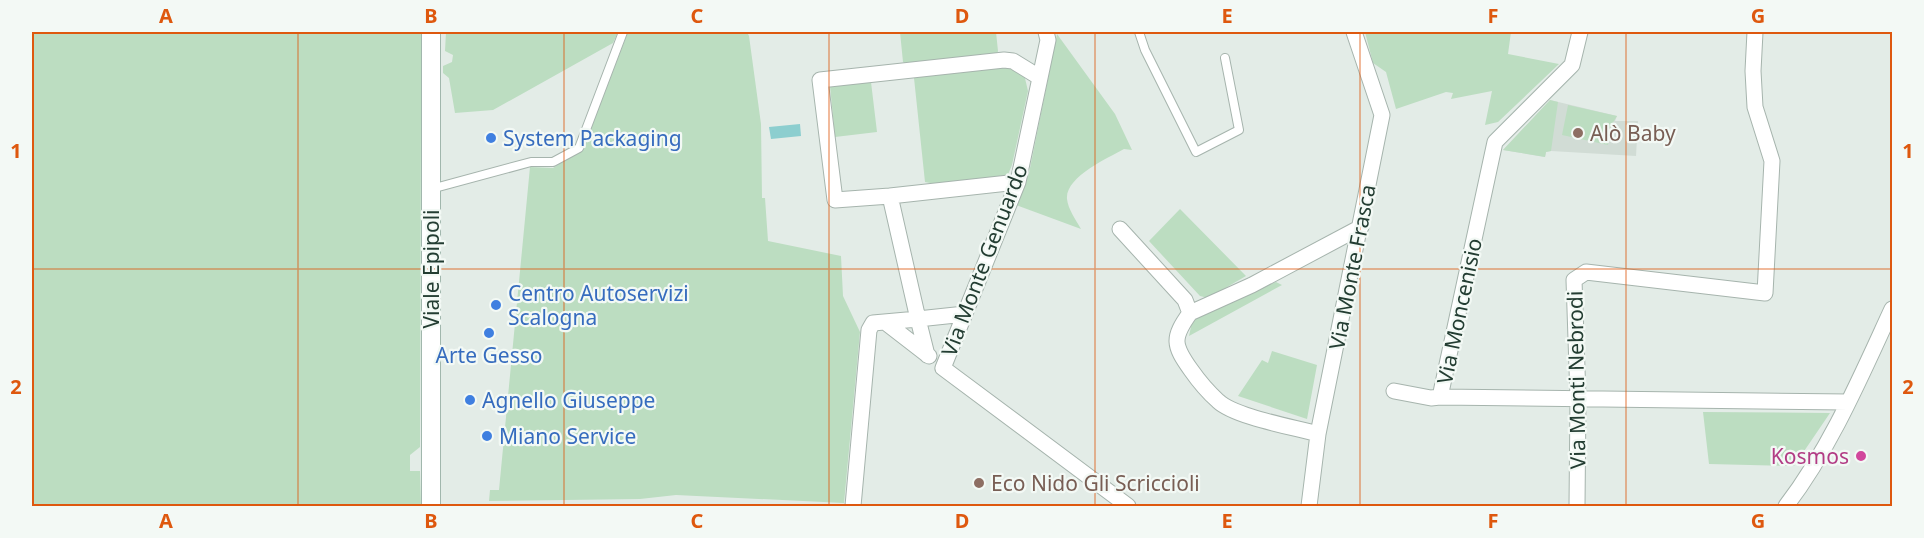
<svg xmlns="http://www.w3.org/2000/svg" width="1924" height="538" viewBox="0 0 1924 538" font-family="'Noto Sans',sans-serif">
<rect width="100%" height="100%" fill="#e3ece7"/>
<path fill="#d1dcd5" d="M 1550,100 L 1617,116 L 1615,121 L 1638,121 L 1636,156 L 1551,151 L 1546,152 L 1545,157 L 1503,150 Z"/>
<path fill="#bcddc1" d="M 32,32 L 423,32 L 421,115 L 420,447 L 410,455 L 410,471 L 420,471 L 421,506 L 32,506 Z
M 446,32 L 618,32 L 613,43 L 493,110 L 455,113 L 449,78 L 443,73 L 443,66 L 452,62 L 453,55 L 445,51 Z
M 628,32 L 747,32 L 749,36 L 761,124 L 762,198 L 765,198 L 768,241 L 841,256 L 843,296 L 860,332 L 844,503 L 676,495 L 640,499 L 489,501 L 490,490 L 499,490 L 530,167 L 553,168 L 583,149 Z
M 900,32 L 996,32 L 998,51 L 996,58 L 909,66 L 903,62 Z
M 1365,32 L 1511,32 L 1508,54 L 1559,64 L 1498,122 L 1485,125 L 1492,91 L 1451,99 L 1453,93 L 1446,92 L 1396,109 L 1386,72 L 1373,63 Z
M 1057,34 L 1115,114 L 1132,150 L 1124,149 C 1108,158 1065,177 1067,199 C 1068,209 1076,220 1081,229 L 1016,205 L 1029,173 Z
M 1002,65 L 1012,67 L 1024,74 L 1028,91 L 1012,165 L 1007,177 L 940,185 L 925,182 L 914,78 Z
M 871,82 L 877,132 L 835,137 L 830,86 Z
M 1550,100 L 1558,102 L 1551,151 L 1546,152 L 1545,157 L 1503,150 Z
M 1568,105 L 1617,116 L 1609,129 L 1608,145 L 1562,135 Z
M 1180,209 L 1246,276 L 1208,298 L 1200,296 L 1149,241 Z
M 1276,282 L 1282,285 L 1189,336 L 1192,322 L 1198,316 Z
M 1272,351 L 1317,365 L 1307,419 L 1238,396 L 1262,360 L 1268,363 Z
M 1703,412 L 1830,413 L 1794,466 L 1786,466 L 1709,464 Z"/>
<path fill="#8ccecf" d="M 800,124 L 801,136 L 771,139 L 769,127 Z"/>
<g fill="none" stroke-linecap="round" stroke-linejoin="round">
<g stroke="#a6b4ad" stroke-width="10">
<path id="service" d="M 1139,32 L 1145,50 L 1196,152 L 1239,130 L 1225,58
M 431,189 L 531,162 L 553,162 L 579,148 L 623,32"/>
</g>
<g stroke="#a6b4ad" stroke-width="17">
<path id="minor" d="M 1046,32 L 1048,40 L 1018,182 L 943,368 L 1128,506
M 1580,32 L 1572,65 L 1495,142 L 1440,397 L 1848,402
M 890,196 L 1018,182
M 1120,229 L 1185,300 L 1190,313 C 1172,338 1173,345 1191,370 C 1198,380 1208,392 1218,401 C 1235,417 1293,427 1318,434
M 1190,313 L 1252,285 L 1361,227
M 885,322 L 929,356
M 927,355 L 918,319 L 965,314
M 1394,391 L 1431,398 L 1440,397
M 853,506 L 869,330 L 873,323 L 918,319 L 890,196 L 835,200 L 820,80 L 1004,60 L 1013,61 L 1039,77
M 1309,506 L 1318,434 L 1382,115 L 1354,32
M 1577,506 L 1578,398 L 1574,280 L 1586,272 L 1765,293 L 1772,161 L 1755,107 L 1753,71 L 1755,32
M 1786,506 C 1831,447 1861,376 1892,309"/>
</g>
<g stroke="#a1b7ad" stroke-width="20">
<path id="secondary" d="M 431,506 L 431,32"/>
</g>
<use href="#service" stroke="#fff" stroke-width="8"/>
<use href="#minor" stroke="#fff" stroke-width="15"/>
<use href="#secondary" stroke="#fff" stroke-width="18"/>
</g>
<path fill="none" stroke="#de580e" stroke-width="1.5" stroke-opacity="0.55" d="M 298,32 L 298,506M 564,32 L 564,506M 829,32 L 829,506M 1095,32 L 1095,506M 1360,32 L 1360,506M 1626,32 L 1626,506M 32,269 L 1892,269"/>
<g fill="#8d6e63" stroke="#f3f9f5" stroke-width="2">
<circle cx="1578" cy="133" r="6"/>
<circle cx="979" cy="483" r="6"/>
</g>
<g fill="#3f7fe0" stroke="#f3f9f5" stroke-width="2">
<circle cx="491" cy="138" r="6"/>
<circle cx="496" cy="305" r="6"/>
<circle cx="489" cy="333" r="6"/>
<circle cx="470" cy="400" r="6"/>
<circle cx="487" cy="436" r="6"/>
</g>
<circle fill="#d1479c" stroke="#f3f9f5" stroke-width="2" cx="1861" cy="456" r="6"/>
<g text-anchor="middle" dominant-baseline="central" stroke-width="4.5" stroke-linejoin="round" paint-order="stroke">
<g font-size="21" fill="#785e54" stroke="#f3f9f5" text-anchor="start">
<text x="1590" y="133">Alò Baby</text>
<text x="991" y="483">Eco Nido Gli Scriccioli</text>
</g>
<g font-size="21" fill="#366cbe" stroke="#f3f9f5" text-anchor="start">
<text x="503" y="138">System Packaging</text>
<text x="508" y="293">Centro Autoservizi<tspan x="508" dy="24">Scalogna</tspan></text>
<text x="489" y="355" text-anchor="middle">Arte Gesso</text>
<text x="482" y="400">Agnello Giuseppe</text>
<text x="499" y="436">Miano Service</text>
</g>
<g font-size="21" fill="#233d32" stroke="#f3f9f5">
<text transform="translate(984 260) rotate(-69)">Via Monte Genuardo</text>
<text transform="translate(1352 267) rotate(-79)">Via Monte Frasca</text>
<text transform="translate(431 269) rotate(-90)">Viale Epipoli</text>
<text transform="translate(1459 311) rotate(-78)">Via Moncenisio</text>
<text transform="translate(1576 380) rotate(-91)">Via Monti Nebrodi</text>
</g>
<g font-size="21" fill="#b23c85" stroke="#f3f9f5" text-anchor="end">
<text x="1849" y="456">Kosmos</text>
</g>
</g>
<rect width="1924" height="538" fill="none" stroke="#f3f9f5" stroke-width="66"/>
<rect x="33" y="33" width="1858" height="472" fill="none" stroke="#de580e" stroke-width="2"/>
<g font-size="20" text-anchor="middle" font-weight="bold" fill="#de580e">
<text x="166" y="23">A</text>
<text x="431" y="23">B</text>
<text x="697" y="23">C</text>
<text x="962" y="23">D</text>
<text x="1227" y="23">E</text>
<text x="1493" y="23">F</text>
<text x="1758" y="23">G</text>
<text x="16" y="158">1</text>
<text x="1908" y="158">1</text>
<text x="16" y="394">2</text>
<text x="1908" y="394">2</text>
<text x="166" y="528">A</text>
<text x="431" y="528">B</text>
<text x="697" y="528">C</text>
<text x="962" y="528">D</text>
<text x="1227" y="528">E</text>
<text x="1493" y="528">F</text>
<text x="1758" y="528">G</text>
</g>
</svg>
